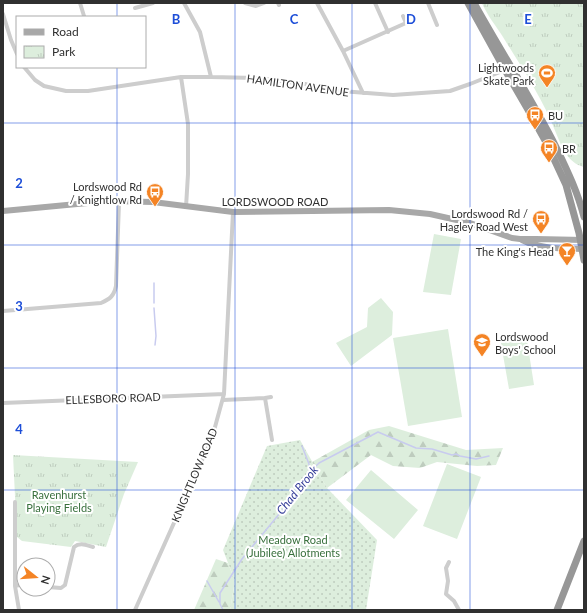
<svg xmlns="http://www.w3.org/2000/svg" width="587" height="613" viewBox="0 0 587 613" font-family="Lato,sans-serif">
<defs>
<pattern id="forest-firs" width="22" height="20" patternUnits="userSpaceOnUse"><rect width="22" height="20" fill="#ded"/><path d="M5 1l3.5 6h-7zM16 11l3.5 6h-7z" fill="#beccbe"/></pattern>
<pattern id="park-tufts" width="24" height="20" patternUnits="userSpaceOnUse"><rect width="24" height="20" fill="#ded"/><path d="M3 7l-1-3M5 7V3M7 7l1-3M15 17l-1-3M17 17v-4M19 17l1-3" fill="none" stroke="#beccbe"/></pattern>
<pattern id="garden-dots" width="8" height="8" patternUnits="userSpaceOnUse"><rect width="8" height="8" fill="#ded"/><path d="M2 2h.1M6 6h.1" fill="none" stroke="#beccbe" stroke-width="1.8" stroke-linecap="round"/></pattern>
</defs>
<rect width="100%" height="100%" fill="#fff"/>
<path fill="#ded" d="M 434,234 L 461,239 L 451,295 L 423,292 Z
M 381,298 L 393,312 L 392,335 L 351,366 L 336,343 L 367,327 L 368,308 Z
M 448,329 L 462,417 L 408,426 L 393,338 Z
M 526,334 L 534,385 L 509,389 L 500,338 Z
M 447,464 L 481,477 L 457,539 L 423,526 Z
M 371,470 L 418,510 L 394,539 L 346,500 Z"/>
<path fill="url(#forest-firs)" d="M 389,426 L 466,450 L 503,448 L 496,465 L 477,466 L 437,462 L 420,468 L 393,466 L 371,455 L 327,488 L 312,462 L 369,430 Z
M 216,559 L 228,563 L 235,581 L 230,610 L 194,610 Z"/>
<path fill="url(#park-tufts)" d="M 482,3 L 584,3 L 584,167 C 568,163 562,148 556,133 C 543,99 522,68 503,37 C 496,26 487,15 482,3 Z
M 13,455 L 138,462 L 124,494 L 106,547 L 75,541 L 71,547 L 22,541 L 17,537 Z"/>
<path fill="url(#garden-dots)" d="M 300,440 L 327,488 L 377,540 L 366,610 L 230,610 L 235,581 L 223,550 L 267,446 Z"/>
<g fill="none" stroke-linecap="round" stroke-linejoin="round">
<path stroke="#c8cbef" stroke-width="1.5" d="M 154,303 L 154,283
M 154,308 L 156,336 L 155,345
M 302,446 L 309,464 L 309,473
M 207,581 L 219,602
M 223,610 L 220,604 L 220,593 L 242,559 L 294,496 L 309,473 L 319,463 L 378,432 L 416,448 L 432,449 L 452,455 L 456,454 L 460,456 L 476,459 L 489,456"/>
<path stroke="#cdcdcd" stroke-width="4" d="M 80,3 L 84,16
M 184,3 L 200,32 L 211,77
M 245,3 L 256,6 L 264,3
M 278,3 L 279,5
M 317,3 L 343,51 L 363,93
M 375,3 L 388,32
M 428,3 L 437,25
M 135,8 L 153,3
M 3,14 L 11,40 L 17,54
M 343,51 L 406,23 L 403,16
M 24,67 L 35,80 L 44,86 L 66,91 L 88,91 L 181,77 L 211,77 L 258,78 L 305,84 L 328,90 L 393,95 L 450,91 L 470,84 L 505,70
M 181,77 L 188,124 L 188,174 L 186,207
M 3,311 L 101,303 C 110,299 114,296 116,286 L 119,202
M 265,398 L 271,397
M 223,400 L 265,398 L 272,440
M 3,403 L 224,394
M 15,502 L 15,586 L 19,610
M 449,562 L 446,568 L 448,581 L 446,594 L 454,601 L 459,610
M 15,586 L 24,584
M 48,587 L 61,588 L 65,585 L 74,547 C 80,542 86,545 93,547
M 135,610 L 212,438 L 224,394 L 233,212"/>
<path stroke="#a8a8a8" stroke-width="6" d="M 3,211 L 109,201 L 153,202 L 233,212 L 389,210 L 430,214 L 470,223 L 512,238 L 520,239 L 536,239 L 584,240
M 522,240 C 539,249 565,249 584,249"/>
<path stroke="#979797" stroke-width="7" d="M 468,3 L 505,70 L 527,108 L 547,144 L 566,185 L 579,233 L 584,260
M 474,3 C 501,52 532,99 557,149 C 568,172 578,193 584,217
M 557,610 L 584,541"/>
</g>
<path fill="none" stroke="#1d4ed8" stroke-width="1" stroke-opacity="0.55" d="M 117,3 L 117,17M 235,3 L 235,610M 352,3 L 352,610M 470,3 L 470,610M 117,67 L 117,610M 3,123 L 584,123M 3,245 L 584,245M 3,368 L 584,368M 3,490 L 584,490"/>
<defs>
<g id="stadium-pin" transform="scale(0.9)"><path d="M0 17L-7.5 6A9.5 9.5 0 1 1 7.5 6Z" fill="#f48425" stroke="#fff"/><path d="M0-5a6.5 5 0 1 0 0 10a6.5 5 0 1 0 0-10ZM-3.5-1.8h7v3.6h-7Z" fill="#fff"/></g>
<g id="bus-pin" transform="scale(0.9)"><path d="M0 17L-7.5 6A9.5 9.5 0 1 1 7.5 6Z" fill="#f48425" stroke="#fff"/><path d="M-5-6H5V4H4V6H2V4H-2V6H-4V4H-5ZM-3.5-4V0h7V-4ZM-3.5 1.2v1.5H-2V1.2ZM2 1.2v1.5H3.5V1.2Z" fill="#fff"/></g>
<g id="bar-pin" transform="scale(0.9)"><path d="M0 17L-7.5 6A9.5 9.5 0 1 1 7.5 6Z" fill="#f48425" stroke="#fff"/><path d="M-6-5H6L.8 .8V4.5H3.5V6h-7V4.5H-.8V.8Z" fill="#fff"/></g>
<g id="school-pin" transform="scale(0.9)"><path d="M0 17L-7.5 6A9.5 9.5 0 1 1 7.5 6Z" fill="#f48425" stroke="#fff"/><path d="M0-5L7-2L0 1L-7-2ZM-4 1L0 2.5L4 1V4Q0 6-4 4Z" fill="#fff"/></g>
</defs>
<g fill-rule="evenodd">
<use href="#stadium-pin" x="547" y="73"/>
<use href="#bus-pin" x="535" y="115"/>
<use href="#bus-pin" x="549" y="148"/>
<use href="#bus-pin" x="155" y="192"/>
<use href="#bus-pin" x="541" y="219"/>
<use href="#bar-pin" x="567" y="251"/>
<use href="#school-pin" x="482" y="342"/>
</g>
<g text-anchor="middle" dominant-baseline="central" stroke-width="4" stroke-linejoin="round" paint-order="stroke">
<g font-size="11" fill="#303030" stroke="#fff" text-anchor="end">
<text x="534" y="67">Lightwoods<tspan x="534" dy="13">Skate Park</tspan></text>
<text x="548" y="115" text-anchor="start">BU</text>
<text x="562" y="148" text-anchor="start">BR</text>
<text x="142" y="186">Lordswood Rd<tspan x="142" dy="13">/ Knightlow Rd</tspan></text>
<text x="528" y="213">Lordswood Rd /<tspan x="528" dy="13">Hagley Road West</tspan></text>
<text x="554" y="251">The King's Head</text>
<text x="495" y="336" text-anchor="start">Lordswood<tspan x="495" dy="13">Boys' School</tspan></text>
</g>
<g font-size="11" fill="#303030" stroke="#fff">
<text transform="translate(298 85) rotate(8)">HAMILTON AVENUE</text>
<text x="275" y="201">LORDSWOOD ROAD</text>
<text transform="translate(113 398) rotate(-2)">ELLESBORO ROAD</text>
<text transform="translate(194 475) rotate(-67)">KNIGHTLOW ROAD</text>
</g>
<g font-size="11" fill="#39703d" stroke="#fff">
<text x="59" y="494">Ravenhurst<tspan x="59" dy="13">Playing Fields</tspan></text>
<text x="293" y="539">Meadow Road<tspan x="293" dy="13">(Jubilee) Allotments</tspan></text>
</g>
<g font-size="12" font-style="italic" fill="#363e9a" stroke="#fff">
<text transform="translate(297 490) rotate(-51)">Chad Brook</text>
</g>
</g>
<g font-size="13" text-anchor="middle" font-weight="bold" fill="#1d4ed8" stroke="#fff" stroke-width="4" stroke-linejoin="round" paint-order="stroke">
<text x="176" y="24">B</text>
<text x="294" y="24">C</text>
<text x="411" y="24">D</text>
<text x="528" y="24">E</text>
<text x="19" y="188">2</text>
<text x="19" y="311">3</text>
<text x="19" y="434">4</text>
</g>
<rect width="587" height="613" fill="none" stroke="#303030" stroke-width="8"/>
<rect x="16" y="16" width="130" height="52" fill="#ffffff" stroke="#acacac"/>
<rect x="24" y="29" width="20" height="6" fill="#a8a8a8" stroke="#acacac"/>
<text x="52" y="36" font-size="12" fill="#303030">Road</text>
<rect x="24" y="46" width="20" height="12" fill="url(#park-tufts)" stroke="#acacac"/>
<text x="52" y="56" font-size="12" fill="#303030">Park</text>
<g transform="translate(36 577) rotate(107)"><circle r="19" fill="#ffffff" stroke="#acacac"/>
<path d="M0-3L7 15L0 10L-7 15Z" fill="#f48425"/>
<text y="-6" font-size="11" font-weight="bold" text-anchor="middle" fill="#303030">N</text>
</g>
</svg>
